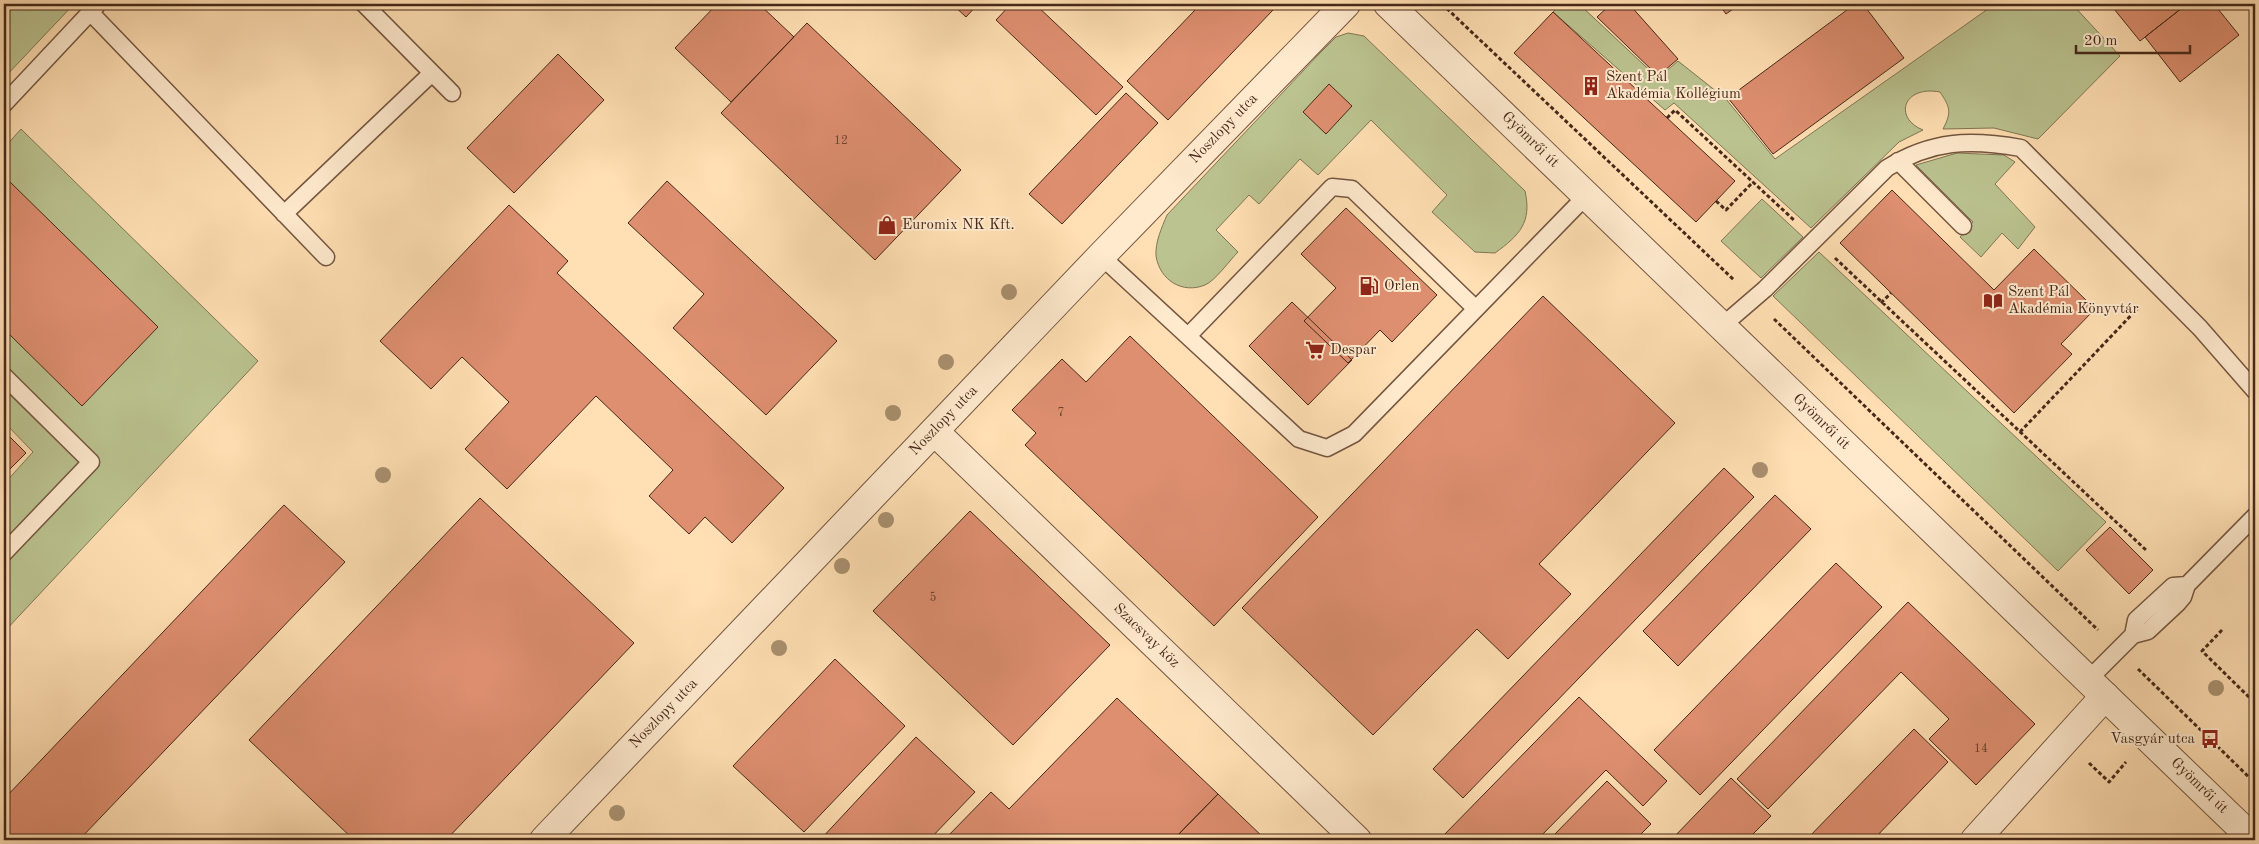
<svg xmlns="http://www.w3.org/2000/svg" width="2259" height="844" viewBox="0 0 2259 844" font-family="'Old Standard TT',serif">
<rect width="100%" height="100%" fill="#ffdfb3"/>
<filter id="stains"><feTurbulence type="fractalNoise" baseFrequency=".004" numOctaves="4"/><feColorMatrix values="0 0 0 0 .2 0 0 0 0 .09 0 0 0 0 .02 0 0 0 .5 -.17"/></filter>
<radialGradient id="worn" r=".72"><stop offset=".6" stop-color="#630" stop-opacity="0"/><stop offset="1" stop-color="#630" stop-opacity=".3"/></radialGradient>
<path fill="#bbc390" stroke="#807654" d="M 4,4 L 74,4 L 4,78 Z
M 1561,4 L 1579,4 L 1658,78 L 1678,61 L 1726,99 L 1775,159 L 1995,4 L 2072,4 L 2120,56 L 2038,139 L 1994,128 L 1943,129 C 1952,112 1950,107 1940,92 C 1903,85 1893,118 1923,130 L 1899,142 L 1811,228 L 1674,103 L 1665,110 L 1553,12 Z
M 1348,33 L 1364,36 L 1525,191 C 1532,222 1520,235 1495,253 L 1475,252 L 1432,212 L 1447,195 L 1371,120 L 1318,175 L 1300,159 L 1259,204 L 1249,195 L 1216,230 L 1238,252 C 1230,260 1215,281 1205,285 C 1183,294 1160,281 1156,256 C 1155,242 1162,227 1167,215 L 1320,53 L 1336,37 Z
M 21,129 L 258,361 L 4,632 L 4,484 L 33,452 L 4,422 L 4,148 Z
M 1957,153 L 2004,155 L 2015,162 L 1995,184 L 2035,227 L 2018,249 L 2002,233 L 1981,257 L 1960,237 L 1973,222 L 1916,165 Z
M 1762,199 L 1803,237 L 1761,278 L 1721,241 Z
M 1819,252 L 2106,522 L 2058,571 L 1773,296 Z"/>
<path fill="#de8f70" stroke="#462819" d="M 717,4 L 759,4 L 794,37 L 731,102 L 675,48 Z
M 952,4 L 978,4 L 966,17 Z
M 1011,4 L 1035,4 L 1123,87 L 1096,115 L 996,20 Z
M 1191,4 L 1273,4 L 1273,10 L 1168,120 L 1127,81 L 1196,9 Z
M 1611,4 L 1629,4 L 1678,59 L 1658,76 L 1597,17 Z
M 1719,4 L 1740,4 L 1726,14 Z
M 1855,4 L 1863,4 L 1904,58 L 1773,154 L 1728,98 Z
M 2110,4 L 2187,4 L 2140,41 Z
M 2187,4 L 2214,4 L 2239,35 L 2180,82 L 2145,37 Z
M 1553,12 L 1735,181 L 1696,222 L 1514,53 Z
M 807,23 L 961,170 L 875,260 L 721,113 Z
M 558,54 L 604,100 L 514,193 L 467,148 Z
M 1329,84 L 1352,106 L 1326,134 L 1303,112 Z
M 1126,93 L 1158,123 L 1062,224 L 1029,194 Z
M 7,179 L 158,327 L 82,406 L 4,329 L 4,182 Z
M 667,181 L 837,341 L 766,415 L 673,328 L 704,294 L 628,223 Z
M 1892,190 L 1994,290 L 2034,249 L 2095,309 L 2061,344 L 2072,354 L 2014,413 L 1840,243 Z
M 509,205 L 568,261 L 557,273 L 784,488 L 732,543 L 705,517 L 689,534 L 649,496 L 673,470 L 596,396 L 507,489 L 465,449 L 509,402 L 462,357 L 431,389 L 380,341 Z
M 1346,208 L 1437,295 L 1392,342 L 1380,330 L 1348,363 L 1304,321 L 1336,288 L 1301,254 Z
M 1543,296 L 1675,423 L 1539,564 L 1571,594 L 1508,659 L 1477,629 L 1373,735 L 1242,608 Z
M 1292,302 L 1352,360 L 1308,405 L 1249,346 Z
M 1130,336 L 1318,517 L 1214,626 L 1025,445 L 1036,433 L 1012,410 L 1062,359 L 1086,382 Z
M 4,431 L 26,453 L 4,475 Z
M 1724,468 L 1754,497 L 1463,798 L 1433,769 Z
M 1775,495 L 1811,529 L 1678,666 L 1643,631 Z
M 480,498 L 634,643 L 446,840 L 354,840 L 249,740 Z
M 284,505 L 345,562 L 79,840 L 4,840 L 4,799 Z
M 970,511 L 1110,645 L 1013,745 L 873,611 Z
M 2110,527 L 2153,570 L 2129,594 L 2086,550 Z
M 1836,563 L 1882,607 L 1700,795 L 1654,750 Z
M 1908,602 L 2035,724 L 1976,785 L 1929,739 L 1949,719 L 1901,672 L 1768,809 L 1737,779 Z
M 835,659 L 905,726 L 804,832 L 733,766 Z
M 1579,697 L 1667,781 L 1643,806 L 1606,770 L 1537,840 L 1445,840 L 1442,837 Z
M 1117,698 L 1218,794 L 1173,840 L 944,840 L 991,792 L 1009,809 Z
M 1914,729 L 1948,762 L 1873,840 L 1806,840 Z
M 916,737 L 975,792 L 929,840 L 820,840 Z
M 1731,778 L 1771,816 L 1747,840 L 1671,840 Z
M 1607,781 L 1651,824 L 1635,840 L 1549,840 Z
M 1218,794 L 1266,840 L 1173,840 Z"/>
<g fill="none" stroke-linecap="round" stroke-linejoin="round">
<g stroke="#745640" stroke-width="19">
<path id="service" d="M 364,4 L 452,93
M 90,12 L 326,257
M 4,104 L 97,5
M 1898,161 L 1963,226
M 284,214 L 432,73
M 1101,256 L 1299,439 L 1327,448 L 1354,434 L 1587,195
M 1722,326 L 1765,289 L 1887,168 C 1932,140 1970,139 2021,148 L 2200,328 L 2255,391
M 1188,336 L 1332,187 L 1352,189 L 1476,309
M 4,376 L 91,462 L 4,553
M 2133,635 L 2136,620 L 2173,586 L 2187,585
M 2088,680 L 2133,635 L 2148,631 L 2178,603 L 2183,597 L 2187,585 L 2255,516"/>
</g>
<g stroke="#745640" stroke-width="30">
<path id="minor" d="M 934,431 L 1357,840
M 544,840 L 1101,256 L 1346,4
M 1975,840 L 2105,696"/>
</g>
<g stroke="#745640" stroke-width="30">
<path id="tertiary" d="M 1388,4 L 2254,840"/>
</g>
<path stroke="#462819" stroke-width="3" stroke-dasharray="4 2.5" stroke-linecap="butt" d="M 1442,4 L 1734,280
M 1667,118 L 1675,110 L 1795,221
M 1716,201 L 1726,210 L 1753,182
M 1835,258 L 2147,551
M 1881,303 L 1891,293
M 1774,319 L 2098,630
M 2020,432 L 2139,307
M 2222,630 L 2202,651 L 2255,703
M 2138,669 L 2255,783
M 2089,763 L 2109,782 L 2126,762"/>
<use href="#service" stroke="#ffeace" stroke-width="16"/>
<use href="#minor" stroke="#ffeace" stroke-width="28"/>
<use href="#tertiary" stroke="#ffeace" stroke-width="28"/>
</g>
<g fill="#a9906f">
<circle cx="1009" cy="292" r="8"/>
<circle cx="946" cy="362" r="8"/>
<circle cx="893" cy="413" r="8"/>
<circle cx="1760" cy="470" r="8"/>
<circle cx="383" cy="475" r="8"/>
<circle cx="886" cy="520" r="8"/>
<circle cx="842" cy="566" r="8"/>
<circle cx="779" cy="648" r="8"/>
<circle cx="2216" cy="688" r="8"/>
<circle cx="617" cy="813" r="8"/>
</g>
<defs>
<g id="building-bare" transform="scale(1.5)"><path d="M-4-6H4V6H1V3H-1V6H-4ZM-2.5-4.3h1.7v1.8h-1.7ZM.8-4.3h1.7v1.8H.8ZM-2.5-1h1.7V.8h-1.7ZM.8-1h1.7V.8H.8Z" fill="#8f2418" stroke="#ffeace" stroke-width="2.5" paint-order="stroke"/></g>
<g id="shop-bare" transform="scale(1.5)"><path d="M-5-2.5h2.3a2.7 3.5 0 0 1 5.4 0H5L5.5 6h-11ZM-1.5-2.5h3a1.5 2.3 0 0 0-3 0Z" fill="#8f2418" stroke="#ffeace" stroke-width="2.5" paint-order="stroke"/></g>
<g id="fuel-bare" transform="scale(1.5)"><path d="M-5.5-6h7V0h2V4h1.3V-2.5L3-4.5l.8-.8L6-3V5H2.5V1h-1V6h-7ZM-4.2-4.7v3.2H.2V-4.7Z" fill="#8f2418" stroke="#ffeace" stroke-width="2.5" paint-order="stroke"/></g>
<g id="library-bare" transform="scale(1.5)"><path d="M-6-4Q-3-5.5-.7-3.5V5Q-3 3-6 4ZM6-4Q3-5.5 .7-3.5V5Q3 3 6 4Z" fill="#8f2418" stroke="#ffeace" stroke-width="2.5" paint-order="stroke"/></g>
<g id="supermarket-bare" transform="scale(1.5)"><path d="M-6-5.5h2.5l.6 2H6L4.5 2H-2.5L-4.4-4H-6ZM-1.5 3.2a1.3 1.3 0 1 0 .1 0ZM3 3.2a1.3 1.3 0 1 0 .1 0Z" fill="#8f2418" stroke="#ffeace" stroke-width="2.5" paint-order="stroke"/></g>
<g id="bus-bare" transform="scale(1.5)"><path d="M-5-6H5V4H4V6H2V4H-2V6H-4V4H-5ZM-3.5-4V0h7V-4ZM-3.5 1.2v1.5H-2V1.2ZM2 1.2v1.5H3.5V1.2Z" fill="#8f2418" stroke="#ffeace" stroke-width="2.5" paint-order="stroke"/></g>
</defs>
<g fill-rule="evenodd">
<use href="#building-bare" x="1591" y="86"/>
<use href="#shop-bare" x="887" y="225"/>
<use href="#fuel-bare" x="1369" y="286"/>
<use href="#library-bare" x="1993" y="301"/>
<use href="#supermarket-bare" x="1315" y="350"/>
<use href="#bus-bare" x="2210" y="739"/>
</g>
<g text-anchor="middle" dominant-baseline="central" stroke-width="4" stroke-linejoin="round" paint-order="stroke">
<g font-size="12" fill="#6c422f">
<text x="841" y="141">12</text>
<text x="1061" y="413">7</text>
<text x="933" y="598">5</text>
<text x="1981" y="749">14</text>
</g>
<g font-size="15" fill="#462819" stroke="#ffeace" text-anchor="start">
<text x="1606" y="77">Szent Pál<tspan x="1606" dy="17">Akadémia Kollégium</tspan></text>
<text x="902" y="225">Euromix NK Kft.</text>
<text x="1384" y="286">Orlen</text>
<text x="2008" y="292">Szent Pál<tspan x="2008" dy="17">Akadémia Könyvtár</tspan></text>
<text x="1330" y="350">Despar</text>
<text x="2195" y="739" text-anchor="end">Vasgyár utca</text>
</g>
<g font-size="15" fill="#462819" stroke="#ffeace">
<text transform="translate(1224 129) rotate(-46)">Noszlopy utca</text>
<text transform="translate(1530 140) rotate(44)">Gyömrői út</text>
<text transform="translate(944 421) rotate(-46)">Noszlopy utca</text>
<text transform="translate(1821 422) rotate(44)">Gyömrői út</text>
<text transform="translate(1146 636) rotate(44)">Szacsvay köz</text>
<text transform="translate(664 714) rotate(-46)">Noszlopy utca</text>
<text transform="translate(2199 786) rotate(44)">Gyömrői út</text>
</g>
</g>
<rect width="2259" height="844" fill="none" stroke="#ffdfb3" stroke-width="20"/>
<rect x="5" y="5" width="2249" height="834" fill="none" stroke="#462819" stroke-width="2.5"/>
<rect x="10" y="10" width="2239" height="824" fill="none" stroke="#462819"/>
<path d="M2076 45v8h114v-8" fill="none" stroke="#462819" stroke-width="2.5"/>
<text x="2084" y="45" font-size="15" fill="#462819" stroke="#ffeace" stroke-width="4" paint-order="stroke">20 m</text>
<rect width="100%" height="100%" filter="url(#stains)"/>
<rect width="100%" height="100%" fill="url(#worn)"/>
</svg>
